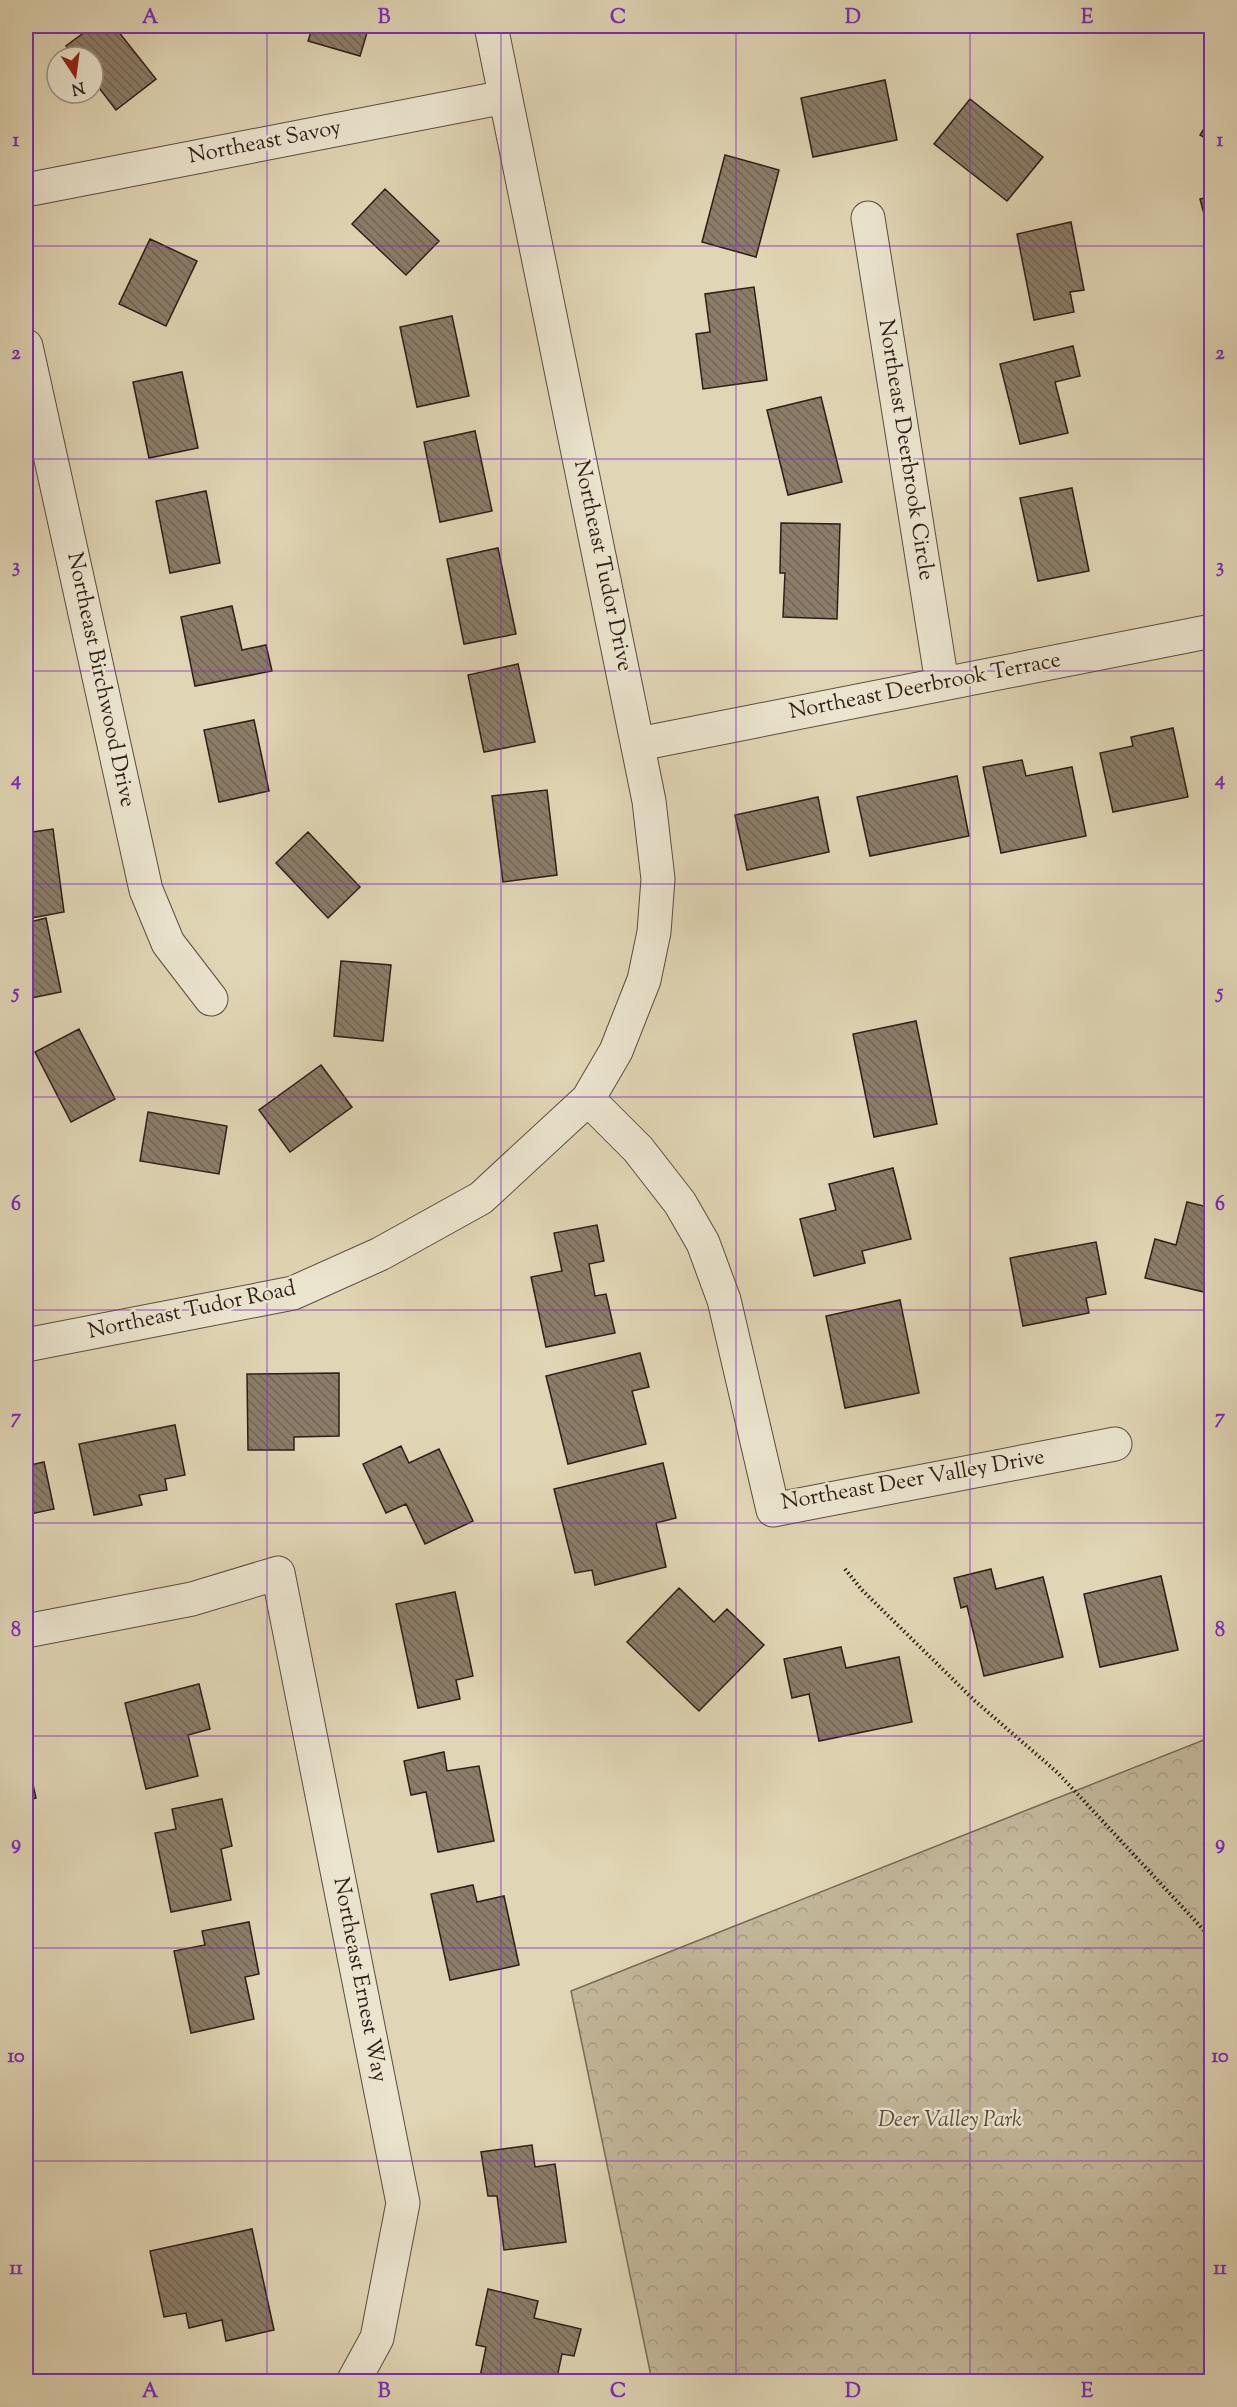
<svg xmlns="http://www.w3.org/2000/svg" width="1237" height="2407" viewBox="0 0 1237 2407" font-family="'Sorts Mill Goudy',serif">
<defs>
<pattern id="park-crowns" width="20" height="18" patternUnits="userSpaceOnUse" patternTransform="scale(1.5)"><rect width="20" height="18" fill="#c2b699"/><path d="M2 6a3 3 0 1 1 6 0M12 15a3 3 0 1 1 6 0" fill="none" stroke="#a79c83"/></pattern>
<pattern id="building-back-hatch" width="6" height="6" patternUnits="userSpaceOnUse" patternTransform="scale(1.5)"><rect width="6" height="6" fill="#8b7d69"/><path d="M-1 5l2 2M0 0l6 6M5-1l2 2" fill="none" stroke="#726655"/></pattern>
</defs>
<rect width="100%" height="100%" fill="#e0d5b4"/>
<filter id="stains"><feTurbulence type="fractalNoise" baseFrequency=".00333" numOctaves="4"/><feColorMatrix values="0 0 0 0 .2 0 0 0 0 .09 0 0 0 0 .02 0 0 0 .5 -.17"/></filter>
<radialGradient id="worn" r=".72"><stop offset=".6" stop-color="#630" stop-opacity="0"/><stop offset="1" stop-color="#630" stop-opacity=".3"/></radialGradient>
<path fill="url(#park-crowns)" stroke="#786a58" stroke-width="1.5" d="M 1211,1737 L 1211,2379 L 1200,2382 L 652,2381 L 571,1991 Z"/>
<path fill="url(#building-back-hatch)" stroke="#2e1e17" stroke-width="1.5" d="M 93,26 L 114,26 L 156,79 L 116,110 L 93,80 L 93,57 L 75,57 L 66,46 Z
M 313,26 L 369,26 L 360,56 L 308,41 Z
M 671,26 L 701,26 L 672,31 Z
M 885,80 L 897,140 L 813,157 L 801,98 Z
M 970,99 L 1043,157 L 1007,201 L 934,144 Z
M 1212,116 L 1212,142 L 1200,135 Z
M 725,155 L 779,170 L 756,257 L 702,242 Z
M 385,189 L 439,241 L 406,275 L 352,224 Z
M 1212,196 L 1212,244 L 1200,199 Z
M 1071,222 L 1084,290 L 1070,292 L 1074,312 L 1034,320 L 1017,234 Z
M 150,239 L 197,261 L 166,326 L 119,304 Z
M 754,287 L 767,380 L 703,389 L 696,334 L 710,332 L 705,294 Z
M 452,316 L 469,396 L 417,407 L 400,327 Z
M 1073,346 L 1080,376 L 1055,382 L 1068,433 L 1020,444 L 1000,364 Z
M 182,372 L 198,448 L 149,458 L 133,382 Z
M 821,397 L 842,482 L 788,495 L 767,410 Z
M 475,431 L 492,511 L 440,522 L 424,442 Z
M 1072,488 L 1089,571 L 1038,581 L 1020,498 Z
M 206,491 L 220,563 L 170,573 L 156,501 Z
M 781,523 L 840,524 L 837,619 L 783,617 L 785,573 L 780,573 Z
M 498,548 L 516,634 L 464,644 L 447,559 Z
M 232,606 L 242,650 L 266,645 L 272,671 L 195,686 L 181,617 Z
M 518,664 L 535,742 L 484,752 L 468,675 Z
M 254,720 L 269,791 L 219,802 L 204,730 Z
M 1173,728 L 1188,797 L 1113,812 L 1100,753 L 1133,746 L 1131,737 Z
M 26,745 L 29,764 L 26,765 Z
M 1022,760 L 1026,776 L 1072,767 L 1086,836 L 1001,853 L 983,767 Z
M 957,776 L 969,836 L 870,856 L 857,797 Z
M 547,790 L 557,875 L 503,882 L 492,796 Z
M 818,797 L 829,852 L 747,870 L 735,815 Z
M 53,829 L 64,912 L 26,919 L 26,833 Z
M 308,832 L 360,887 L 328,918 L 276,863 Z
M 46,918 L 61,992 L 26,999 L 26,923 Z
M 341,961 L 391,965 L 383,1041 L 334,1036 Z
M 916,1021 L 937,1124 L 874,1137 L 853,1034 Z
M 79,1029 L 115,1099 L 71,1122 L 35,1052 Z
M 321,1065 L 352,1107 L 290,1152 L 259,1110 Z
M 148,1112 L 227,1126 L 219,1174 L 140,1161 Z
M 893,1168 L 911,1239 L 862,1251 L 865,1263 L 814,1276 L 800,1219 L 836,1210 L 829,1184 Z
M 1187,1202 L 1212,1208 L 1212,1294 L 1145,1278 L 1155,1239 L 1176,1245 Z
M 597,1225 L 604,1261 L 589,1264 L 595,1296 L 606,1294 L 615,1333 L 546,1347 L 531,1277 L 562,1271 L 554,1233 Z
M 1096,1242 L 1106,1294 L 1086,1298 L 1089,1313 L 1023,1326 L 1010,1258 Z
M 900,1300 L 919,1393 L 845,1408 L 826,1316 Z
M 640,1353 L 649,1387 L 632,1391 L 646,1444 L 568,1464 L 546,1376 Z
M 339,1373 L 339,1436 L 294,1437 L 294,1450 L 248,1450 L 247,1374 Z
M 175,1425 L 185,1475 L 165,1479 L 167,1490 L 139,1495 L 142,1505 L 94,1515 L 79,1444 Z
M 401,1446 L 409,1463 L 439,1449 L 473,1521 L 425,1544 L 406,1504 L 386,1513 L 363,1464 Z
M 44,1462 L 54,1509 L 30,1514 L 32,1523 L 26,1525 L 26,1466 Z
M 663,1463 L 676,1518 L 656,1523 L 666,1567 L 595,1585 L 592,1570 L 575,1573 L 554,1489 Z
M 991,1569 L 996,1589 L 1043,1577 L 1063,1657 L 984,1676 L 967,1606 L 961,1608 L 954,1578 Z
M 1161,1576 L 1178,1650 L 1100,1667 L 1084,1594 Z
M 679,1588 L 714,1622 L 727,1609 L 764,1645 L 699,1711 L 627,1642 Z
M 455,1592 L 473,1676 L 456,1680 L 460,1699 L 418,1708 L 396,1604 Z
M 841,1647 L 846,1668 L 899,1657 L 912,1722 L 819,1741 L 809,1694 L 792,1698 L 784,1659 Z
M 199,1684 L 210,1729 L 188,1735 L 198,1776 L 146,1789 L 125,1703 Z
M 444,1752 L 447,1771 L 479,1766 L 494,1841 L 438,1852 L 426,1792 L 411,1795 L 404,1761 Z
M 26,1754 L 36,1798 L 26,1801 Z
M 222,1799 L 232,1846 L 221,1849 L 231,1900 L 171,1912 L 155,1833 L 176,1829 L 172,1809 Z
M 473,1885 L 477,1902 L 504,1896 L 519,1965 L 450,1980 L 431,1894 Z
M 249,1922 L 259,1974 L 245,1977 L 254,2019 L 191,2033 L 174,1951 L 205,1945 L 202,1931 Z
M 532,2145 L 535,2167 L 555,2164 L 566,2242 L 504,2250 L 497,2196 L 488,2196 L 481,2152 Z
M 252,2229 L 274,2330 L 226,2341 L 222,2320 L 189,2328 L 186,2313 L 164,2317 L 150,2251 Z
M 488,2289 L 538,2301 L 534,2318 L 581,2329 L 574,2356 L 562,2354 L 556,2382 L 479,2382 L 486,2347 L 476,2345 Z
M 141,2377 L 142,2382 L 118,2382 Z"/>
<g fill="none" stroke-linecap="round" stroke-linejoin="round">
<g stroke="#5a4c3e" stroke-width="35">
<path id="minor" d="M 26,190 L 505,97
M 868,218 L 942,683
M 26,346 L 146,890 L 168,943 L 211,999
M 639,744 L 1212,631
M 588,1099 L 638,1149 L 680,1203 L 703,1243 L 724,1300 L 773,1510 L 1115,1444
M 26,1345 L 293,1293 L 380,1254 L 481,1198 L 588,1099 L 616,1051 L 644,980 L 654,932 L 658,879 L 649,801 L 491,26
M 26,1631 L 192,1599 L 278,1573 L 403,2203 L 377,2338 L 353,2382"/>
</g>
<path stroke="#2e1e17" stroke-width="4" stroke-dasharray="1.5 3" stroke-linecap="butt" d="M 845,1569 L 862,1590 L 975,1701 L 1058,1773 L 1212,1939"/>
<use href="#minor" stroke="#ebe4ce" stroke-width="33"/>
</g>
<path fill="none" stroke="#7b2cbf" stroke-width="1.5" stroke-opacity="0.55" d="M 267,26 L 267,2382M 501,26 L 501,2382M 736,26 L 736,2382M 970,26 L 970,2382M 26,246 L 1212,246M 26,459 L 1212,459M 26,671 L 1212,671M 26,884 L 1212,884M 26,1097 L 1212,1097M 26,1310 L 1212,1310M 26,1523 L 1212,1523M 26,1736 L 1212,1736M 26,1948 L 1212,1948M 26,2161 L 1212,2161"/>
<g text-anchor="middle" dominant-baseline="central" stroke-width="5" stroke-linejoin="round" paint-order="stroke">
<g font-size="22" fill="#2e1e17" stroke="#ebe4ce">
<text transform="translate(265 143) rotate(-11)">Northeast Savoy</text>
<text transform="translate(905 450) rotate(81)">Northeast Deerbrook Circle</text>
<text transform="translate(602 566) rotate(78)">Northeast Tudor Drive</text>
<text transform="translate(100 680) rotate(78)">Northeast Birchwood Drive</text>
<text transform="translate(925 687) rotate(-11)">Northeast Deerbrook Terrace</text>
<text transform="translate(192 1311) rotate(-12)">Northeast Tudor Road</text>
<text transform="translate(913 1481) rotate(-10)">Northeast Deer Valley Drive</text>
<text transform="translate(359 1980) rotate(79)">Northeast Ernest Way</text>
</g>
<g font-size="22" font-style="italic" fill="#5a4c3e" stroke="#ebe4ce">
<text x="950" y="2121">Deer Valley Park</text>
</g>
</g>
<rect width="1237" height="2407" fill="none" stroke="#e0d5b4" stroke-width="66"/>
<g transform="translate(75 75) rotate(167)"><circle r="28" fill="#ebe4ce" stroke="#9f9585" stroke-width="1.5"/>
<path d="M0-4.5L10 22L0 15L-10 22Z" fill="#8f2418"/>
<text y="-9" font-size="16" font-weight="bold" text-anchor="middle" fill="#2e1e17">N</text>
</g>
<rect x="33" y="33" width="1171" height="2341" fill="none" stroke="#7b2cbf" stroke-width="2"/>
<g font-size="20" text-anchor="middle" font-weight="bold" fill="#7b2cbf">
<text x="150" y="23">A</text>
<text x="384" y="23">B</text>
<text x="618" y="23">C</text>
<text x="853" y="23">D</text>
<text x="1087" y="23">E</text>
<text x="16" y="146">1</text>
<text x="1220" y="146">1</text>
<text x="16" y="359">2</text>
<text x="1220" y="359">2</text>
<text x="16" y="572">3</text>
<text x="1220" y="572">3</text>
<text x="16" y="785">4</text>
<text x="1220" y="785">4</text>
<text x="16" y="998">5</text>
<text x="1220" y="998">5</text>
<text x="16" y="1210">6</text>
<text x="1220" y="1210">6</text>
<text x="16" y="1423">7</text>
<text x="1220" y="1423">7</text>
<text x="16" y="1636">8</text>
<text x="1220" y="1636">8</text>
<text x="16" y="1849">9</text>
<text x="1220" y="1849">9</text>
<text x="16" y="2062">10</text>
<text x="1220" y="2062">10</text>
<text x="16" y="2274">11</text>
<text x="1220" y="2274">11</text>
<text x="150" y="2397">A</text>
<text x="384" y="2397">B</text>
<text x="618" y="2397">C</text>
<text x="853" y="2397">D</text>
<text x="1087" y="2397">E</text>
</g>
<rect width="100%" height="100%" filter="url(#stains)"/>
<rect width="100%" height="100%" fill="url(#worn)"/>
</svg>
